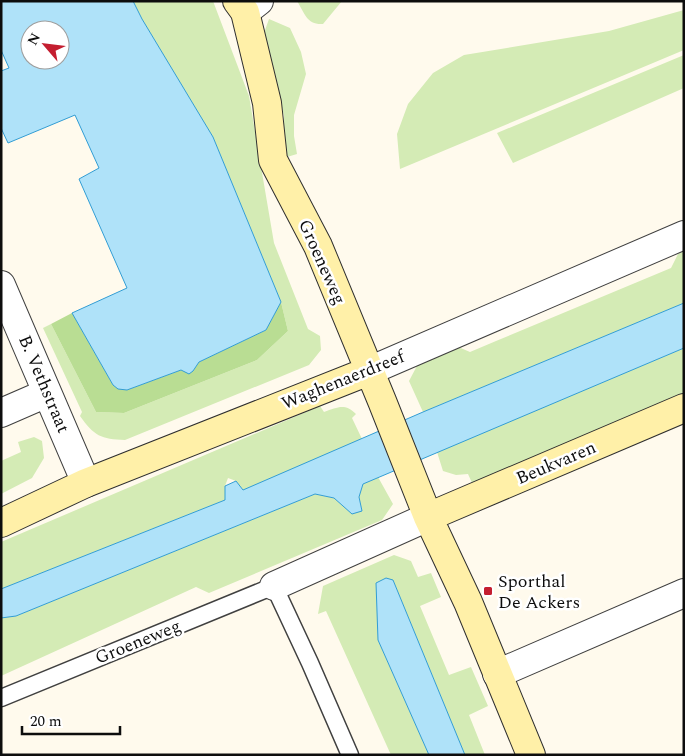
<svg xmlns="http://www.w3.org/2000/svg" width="685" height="756" viewBox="0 0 685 756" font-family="Spectral,serif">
<rect width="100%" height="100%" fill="#fffaed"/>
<path fill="#d4ebb5" d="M 133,1 L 213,1 L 249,96 L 274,243 L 308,329 L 320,336 L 321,350 L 309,365 L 125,440 C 101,439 94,436 80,416 L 82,412 L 43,328 L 51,324 L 96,412 L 124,413 L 257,360 L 288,331 L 281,302 L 213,137 L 142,19 Z
M 297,1 L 342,1 L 323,24 C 307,25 305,14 297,1 Z
M 684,10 L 684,50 L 400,169 L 397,134 L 408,104 L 433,73 L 464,55 L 609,31 Z
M 269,19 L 290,28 L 301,52 L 306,74 L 294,115 L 294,136 L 297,154 L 287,157 L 283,142 L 284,116 L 264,33 Z
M 684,55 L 684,88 L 513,163 L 497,133 Z
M 684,251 L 684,303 L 423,412 L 409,381 L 419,362 L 456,346 L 470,352 L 496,341 L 671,268 L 678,254 Z
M 684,348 L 684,394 L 473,485 L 468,474 L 456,475 L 443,471 L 437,452 Z
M 320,406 L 324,412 C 338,407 345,403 356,414 L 352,418 L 362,439 L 243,491 L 236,481 L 228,478 L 225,486 L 225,500 L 1,589 L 1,542 Z
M 34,437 L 42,441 L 44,458 L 32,478 L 1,494 L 1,461 L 21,452 L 18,442 Z
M 378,477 L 393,504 L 382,520 L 209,593 L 196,587 L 1,676 L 1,618 L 16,616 L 315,494 L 334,498 L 341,503 L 362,511 L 359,497 L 363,484 Z
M 394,555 L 411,561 L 418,577 L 431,573 L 441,597 L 420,606 L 449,675 L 471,667 L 488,706 L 469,715 L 485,755 L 465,755 L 393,580 L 378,640 L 429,755 L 391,755 L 326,611 L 318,614 L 323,586 Z"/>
<path fill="#b9dd93" d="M 281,302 L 288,331 L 257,360 L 124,413 L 96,412 L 51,324 L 72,313 L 113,385 L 127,390 L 181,370 L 193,371 L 199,362 L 266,330 Z"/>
<path fill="#afe2f9" stroke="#329dd4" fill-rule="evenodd" d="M 1,1 L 133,1 L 142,19 L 213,137 L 281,302 L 266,330 L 199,362 L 193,371 L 189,374 L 181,370 L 127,390 L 118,389 L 113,385 L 72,313 L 127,288 L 79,179 L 99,168 L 75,115 L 8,143 L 1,128 L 1,71 L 9,68 L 1,50 ZM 30,30 L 60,30 L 60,60 L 30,60 Z
M 684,303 L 684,348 L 363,484 L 359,497 L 362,511 L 352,514 L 334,498 L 315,494 L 16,616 L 1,618 L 1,589 L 225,500 L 225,486 L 236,481 L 243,490 L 423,412 Z
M 386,578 L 393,580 L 465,755 L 429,755 L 378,640 L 376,583 Z"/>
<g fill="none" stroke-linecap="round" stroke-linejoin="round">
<g stroke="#404040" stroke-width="19">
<path id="lane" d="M 1,698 L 274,586 L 310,663 L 350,755"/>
</g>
<g stroke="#404040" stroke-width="30">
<path id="street" d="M 245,12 L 259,1
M 1,285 L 86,483
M 369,371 L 684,235
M 1,413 L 47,393
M 274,586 L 428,517
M 497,674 L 684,593"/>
</g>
<g stroke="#2f2f2f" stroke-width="30">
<path id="secondary" d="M 237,1 L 245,12 L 267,103 L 273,160 L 318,246 L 382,401 L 428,517 L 468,602 L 531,755
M 428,517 L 684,408
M 1,523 L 86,483 L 369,371"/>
</g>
<use href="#lane" stroke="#fff" stroke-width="16"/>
<use href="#street" stroke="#fff" stroke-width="28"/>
<use href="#secondary" stroke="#fff0a8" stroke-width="28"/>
</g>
<rect fill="#c41e30" stroke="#fff" stroke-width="2" x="483" y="586" width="10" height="10" rx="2.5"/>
<g text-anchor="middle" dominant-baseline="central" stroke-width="5" stroke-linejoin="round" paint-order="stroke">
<g font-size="18" fill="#0d0d0d" stroke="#fff">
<text transform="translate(322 262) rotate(66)">Groeneweg</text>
<text transform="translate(343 380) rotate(-22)">Waghenaerdreef</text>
<text transform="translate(44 384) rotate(67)">B. Vethstraat</text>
<text transform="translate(556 463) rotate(-23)">Beukvaren</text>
<text transform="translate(138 642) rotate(-22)">Groeneweg</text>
</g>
<g font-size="18" fill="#0d0d0d" stroke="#fff" text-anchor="start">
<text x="498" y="581">Sporthal<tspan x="498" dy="21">De Ackers</tspan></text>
</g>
</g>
<rect width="685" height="756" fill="none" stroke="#0d0d0d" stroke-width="5"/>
<g transform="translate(45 45) rotate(298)"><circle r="24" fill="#ffffff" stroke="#9e9e9e"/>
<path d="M0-4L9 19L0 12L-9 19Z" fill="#c41e30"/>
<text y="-8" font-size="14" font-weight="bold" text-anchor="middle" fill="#0d0d0d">N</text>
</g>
<path d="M22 726v8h98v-8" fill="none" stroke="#0d0d0d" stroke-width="2.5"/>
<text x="30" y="726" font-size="15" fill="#0d0d0d" stroke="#ffffff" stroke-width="4" paint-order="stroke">20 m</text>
</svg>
